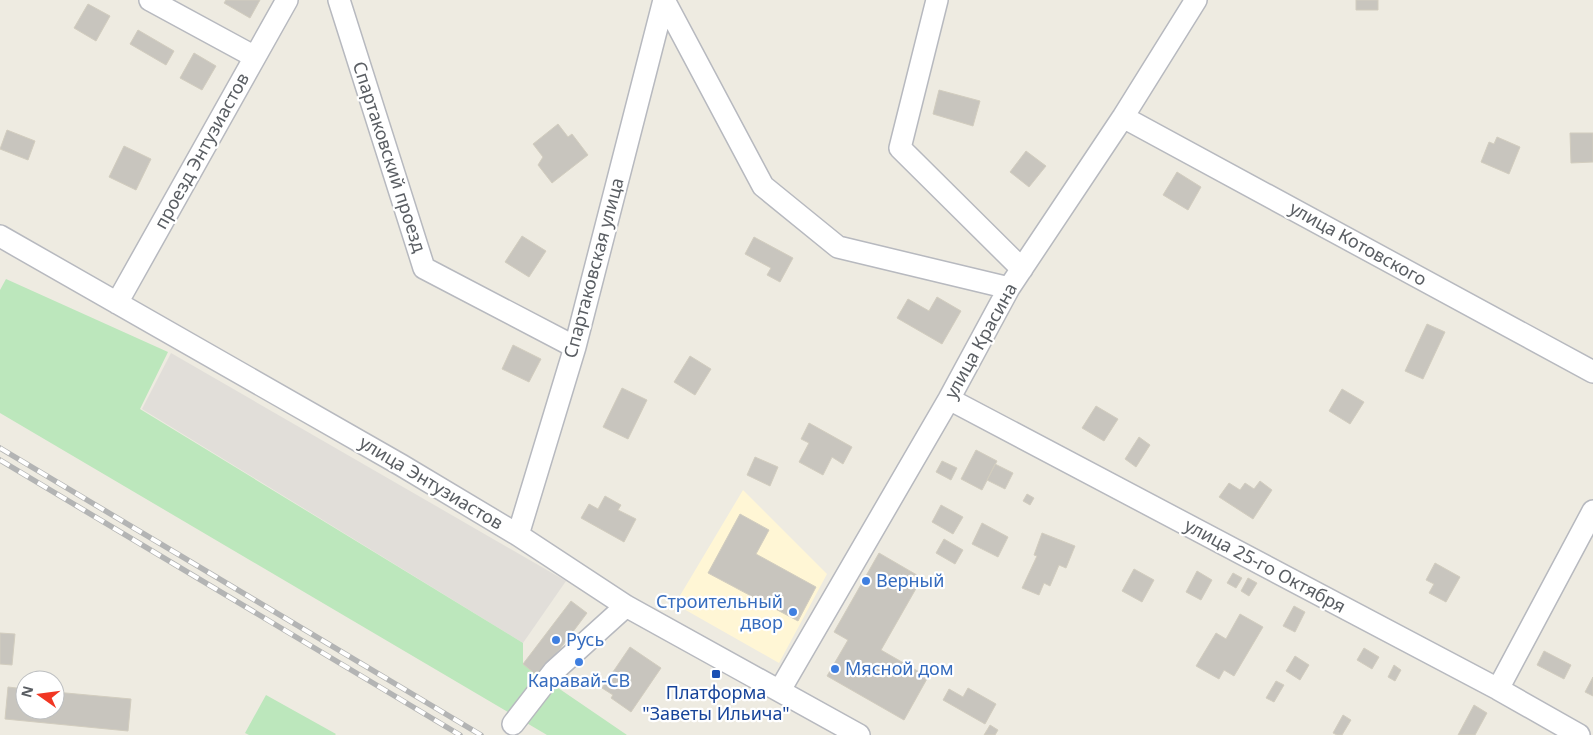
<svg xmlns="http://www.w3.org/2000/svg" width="1593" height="735" font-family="'Noto Sans',sans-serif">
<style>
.commercial{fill:#fff6d5}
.industrial{fill:#e1ded9}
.green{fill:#bce7bc}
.building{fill:#c8c5be;stroke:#d2cdbf}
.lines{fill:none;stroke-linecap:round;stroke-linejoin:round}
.minor-casing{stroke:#b7b9bf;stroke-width:24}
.minor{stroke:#fff;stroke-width:21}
.rail-casing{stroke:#b3b4b4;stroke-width:5.5}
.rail{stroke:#fff;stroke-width:4;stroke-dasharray:11;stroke-linecap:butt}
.shop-dot{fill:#3f7fe0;stroke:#fff;stroke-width:2}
.transit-dot{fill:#1a4fb4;stroke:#fff;stroke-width:2}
.labels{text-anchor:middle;stroke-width:4.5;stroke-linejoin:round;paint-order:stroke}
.street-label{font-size:18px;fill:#5a5e63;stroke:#fff}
.shop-label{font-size:18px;fill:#366cbe;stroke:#fff;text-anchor:start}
.transit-label{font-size:18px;fill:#164399;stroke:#fff}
</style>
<rect width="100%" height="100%" fill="#eeebe1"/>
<path class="commercial" d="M 743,490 L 827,574 L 779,663 L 675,604 Z"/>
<path class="industrial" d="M 171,353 L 566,581 L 523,643 L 142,409 Z"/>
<path class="green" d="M 6,279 L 168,352 L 140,409 L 523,643 L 523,664 L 627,735 L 547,735 L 0,413 L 0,290 Z
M 266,695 L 336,734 L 335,735 L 249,735 L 245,733 Z"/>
<path class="building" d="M 226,0 L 260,0 L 250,18 L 224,3 Z
M 1356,0 L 1378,0 L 1378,10 L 1356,10 Z
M 88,4 L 110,16 L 96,41 L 74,28 Z
M 138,30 L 174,51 L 166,65 L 130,44 Z
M 194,53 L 216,66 L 202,90 L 180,78 Z
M 939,90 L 980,101 L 973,126 L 933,114 Z
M 558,124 L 568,137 L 572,134 L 588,155 L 552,183 L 538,165 L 543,157 L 533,144 Z
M 7,130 L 35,141 L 28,160 L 0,149 Z
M 1570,133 L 1593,133 L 1593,162 L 1571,163 Z
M 1497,137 L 1520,147 L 1509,174 L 1481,162 L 1489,142 L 1494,144 Z
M 124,146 L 151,159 L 136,190 L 109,177 Z
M 1026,151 L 1046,166 L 1029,187 L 1010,172 Z
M 1177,172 L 1201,187 L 1188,210 L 1163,195 Z
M 522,236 L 546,251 L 529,277 L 505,262 Z
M 754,237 L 793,258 L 780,282 L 767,275 L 771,268 L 745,254 Z
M 937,297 L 961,311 L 942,344 L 897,318 L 908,299 L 929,311 Z
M 1427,324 L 1445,332 L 1423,379 L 1405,371 Z
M 513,345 L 541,359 L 529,382 L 502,369 Z
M 690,356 L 711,369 L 695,395 L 674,382 Z
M 622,388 L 647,400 L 628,439 L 603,427 Z
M 1342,389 L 1364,402 L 1350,424 L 1329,411 Z
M 1096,406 L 1118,419 L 1104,441 L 1082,428 Z
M 809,423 L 852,447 L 843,464 L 832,457 L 823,475 L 799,462 L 809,443 L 801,439 Z
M 1139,437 L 1150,445 L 1136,467 L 1125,459 Z
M 976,450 L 997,461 L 982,490 L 961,479 Z
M 755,457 L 778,467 L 770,486 L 747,475 Z
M 942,461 L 957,468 L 951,480 L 936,472 Z
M 995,464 L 1013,473 L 1005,489 L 987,480 Z
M 1260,481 L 1272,490 L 1253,519 L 1219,497 L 1229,483 L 1240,490 L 1245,483 L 1254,489 Z
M 1027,494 L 1034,498 L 1030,505 L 1023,501 Z
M 605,496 L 621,505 L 618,510 L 636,519 L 624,542 L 581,518 L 589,504 L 598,509 Z
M 941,505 L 963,517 L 953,534 L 932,522 Z
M 740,514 L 769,530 L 756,554 L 816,587 L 798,621 L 708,573 Z
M 982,523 L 1008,537 L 998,557 L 972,544 Z
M 1042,533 L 1075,546 L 1066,568 L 1059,565 L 1050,586 L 1044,583 L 1039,595 L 1022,588 L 1037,556 L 1034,555 Z
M 944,539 L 963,550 L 955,564 L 936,553 Z
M 879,553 L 922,578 L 881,650 L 928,677 L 904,720 L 827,676 L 848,640 L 834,632 Z
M 1435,563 L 1460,577 L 1446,602 L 1429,593 L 1434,584 L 1426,580 Z
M 1134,569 L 1154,580 L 1142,602 L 1122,591 Z
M 1197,571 L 1212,580 L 1201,600 L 1186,592 Z
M 1233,573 L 1242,578 L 1236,588 L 1227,583 Z
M 1248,578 L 1257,583 L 1249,596 L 1241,591 Z
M 571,601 L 587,613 L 539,677 L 523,664 Z
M 1294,606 L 1305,612 L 1295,632 L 1283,626 Z
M 1240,614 L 1263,627 L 1234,676 L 1224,670 L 1219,679 L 1196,666 L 1216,633 L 1226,639 Z
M 0,633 L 15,634 L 12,665 L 0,664 Z
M 630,647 L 661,668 L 631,712 L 611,698 L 613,695 L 602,688 Z
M 1364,648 L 1379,657 L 1372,669 L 1357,660 Z
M 1544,651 L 1571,665 L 1564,679 L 1537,665 Z
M 1295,656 L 1309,665 L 1300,680 L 1286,671 Z
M 1394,665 L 1401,670 L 1395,681 L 1388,677 Z
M 1593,677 L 1593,696 L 1585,692 Z
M 1276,681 L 1284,685 L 1274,702 L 1266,698 Z
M 8,687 L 25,689 L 25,710 L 55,710 L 55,692 L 131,699 L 128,731 L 5,719 Z
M 968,688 L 996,704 L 985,724 L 943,700 L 949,689 L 963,697 Z
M 1474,705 L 1487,713 L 1475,735 L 1458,735 Z
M 1343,715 L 1351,720 L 1342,735 L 1337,735 L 1333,733 Z
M 990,725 L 998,730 L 995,735 L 984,735 Z"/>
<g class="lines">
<g class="minor-casing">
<path id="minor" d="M 150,0 L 255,57
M 339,0 L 424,268 L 575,347
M 664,0 L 763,186 L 838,247 L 1009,288
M 937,0 L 900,148 L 1022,269
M 1123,117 L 1593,372
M 0,236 L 401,465 L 518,535 L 626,606 L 859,735
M 117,303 L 287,0
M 949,399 L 1498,689 L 1579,735
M 518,535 L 575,347 L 664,0
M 1498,689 L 1593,511
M 780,690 L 949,399 L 1009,288 L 1123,117 L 1196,0
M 513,724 L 554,671 L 626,606"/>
</g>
<use href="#minor" class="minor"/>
<g class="rail-casing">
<path id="rail" d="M 0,448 L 481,735
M 0,460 L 460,735"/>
</g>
<use href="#rail" class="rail"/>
</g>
<g class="shop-dot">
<circle cx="866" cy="581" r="5"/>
<circle cx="793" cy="612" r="5"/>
<circle cx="556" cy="640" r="5"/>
<circle cx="579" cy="662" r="5"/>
<circle cx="835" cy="669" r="5"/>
</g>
<rect class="transit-dot" x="711" y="669" width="10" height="10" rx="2.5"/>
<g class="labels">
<g class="street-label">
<text transform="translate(202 151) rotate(-61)" y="6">проезд Энтузиастов</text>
<text transform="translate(389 157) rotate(72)" y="6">Спартаковский проезд</text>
<text transform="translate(1358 244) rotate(29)" y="6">улица Котовского</text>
<text transform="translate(594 268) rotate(-75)" y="6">Спартаковская улица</text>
<text transform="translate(981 341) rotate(-61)" y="6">улица Красина</text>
<text transform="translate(431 483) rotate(31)" y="6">улица Энтузиастов</text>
<text transform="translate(1265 566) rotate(28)" y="6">улица 25-го Октября</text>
</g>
<g class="shop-label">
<text x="876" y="587">Верный</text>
<text x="783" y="608" text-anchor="end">Строительный<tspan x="783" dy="21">двор</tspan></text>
<text x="566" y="646">Русь</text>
<text x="845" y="675">Мясной дом</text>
<text x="579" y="687" text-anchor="middle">Каравай-СВ</text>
</g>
<g class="transit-label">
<text x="716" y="699">Платформа<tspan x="716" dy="21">"Заветы Ильича"</tspan></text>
</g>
</g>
<g transform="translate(40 695) rotate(284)"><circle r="24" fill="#ffffff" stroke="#bdbfc1"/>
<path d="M0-4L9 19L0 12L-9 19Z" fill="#f13623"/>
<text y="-8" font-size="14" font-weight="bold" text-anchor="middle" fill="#5a5e63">N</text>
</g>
</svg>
